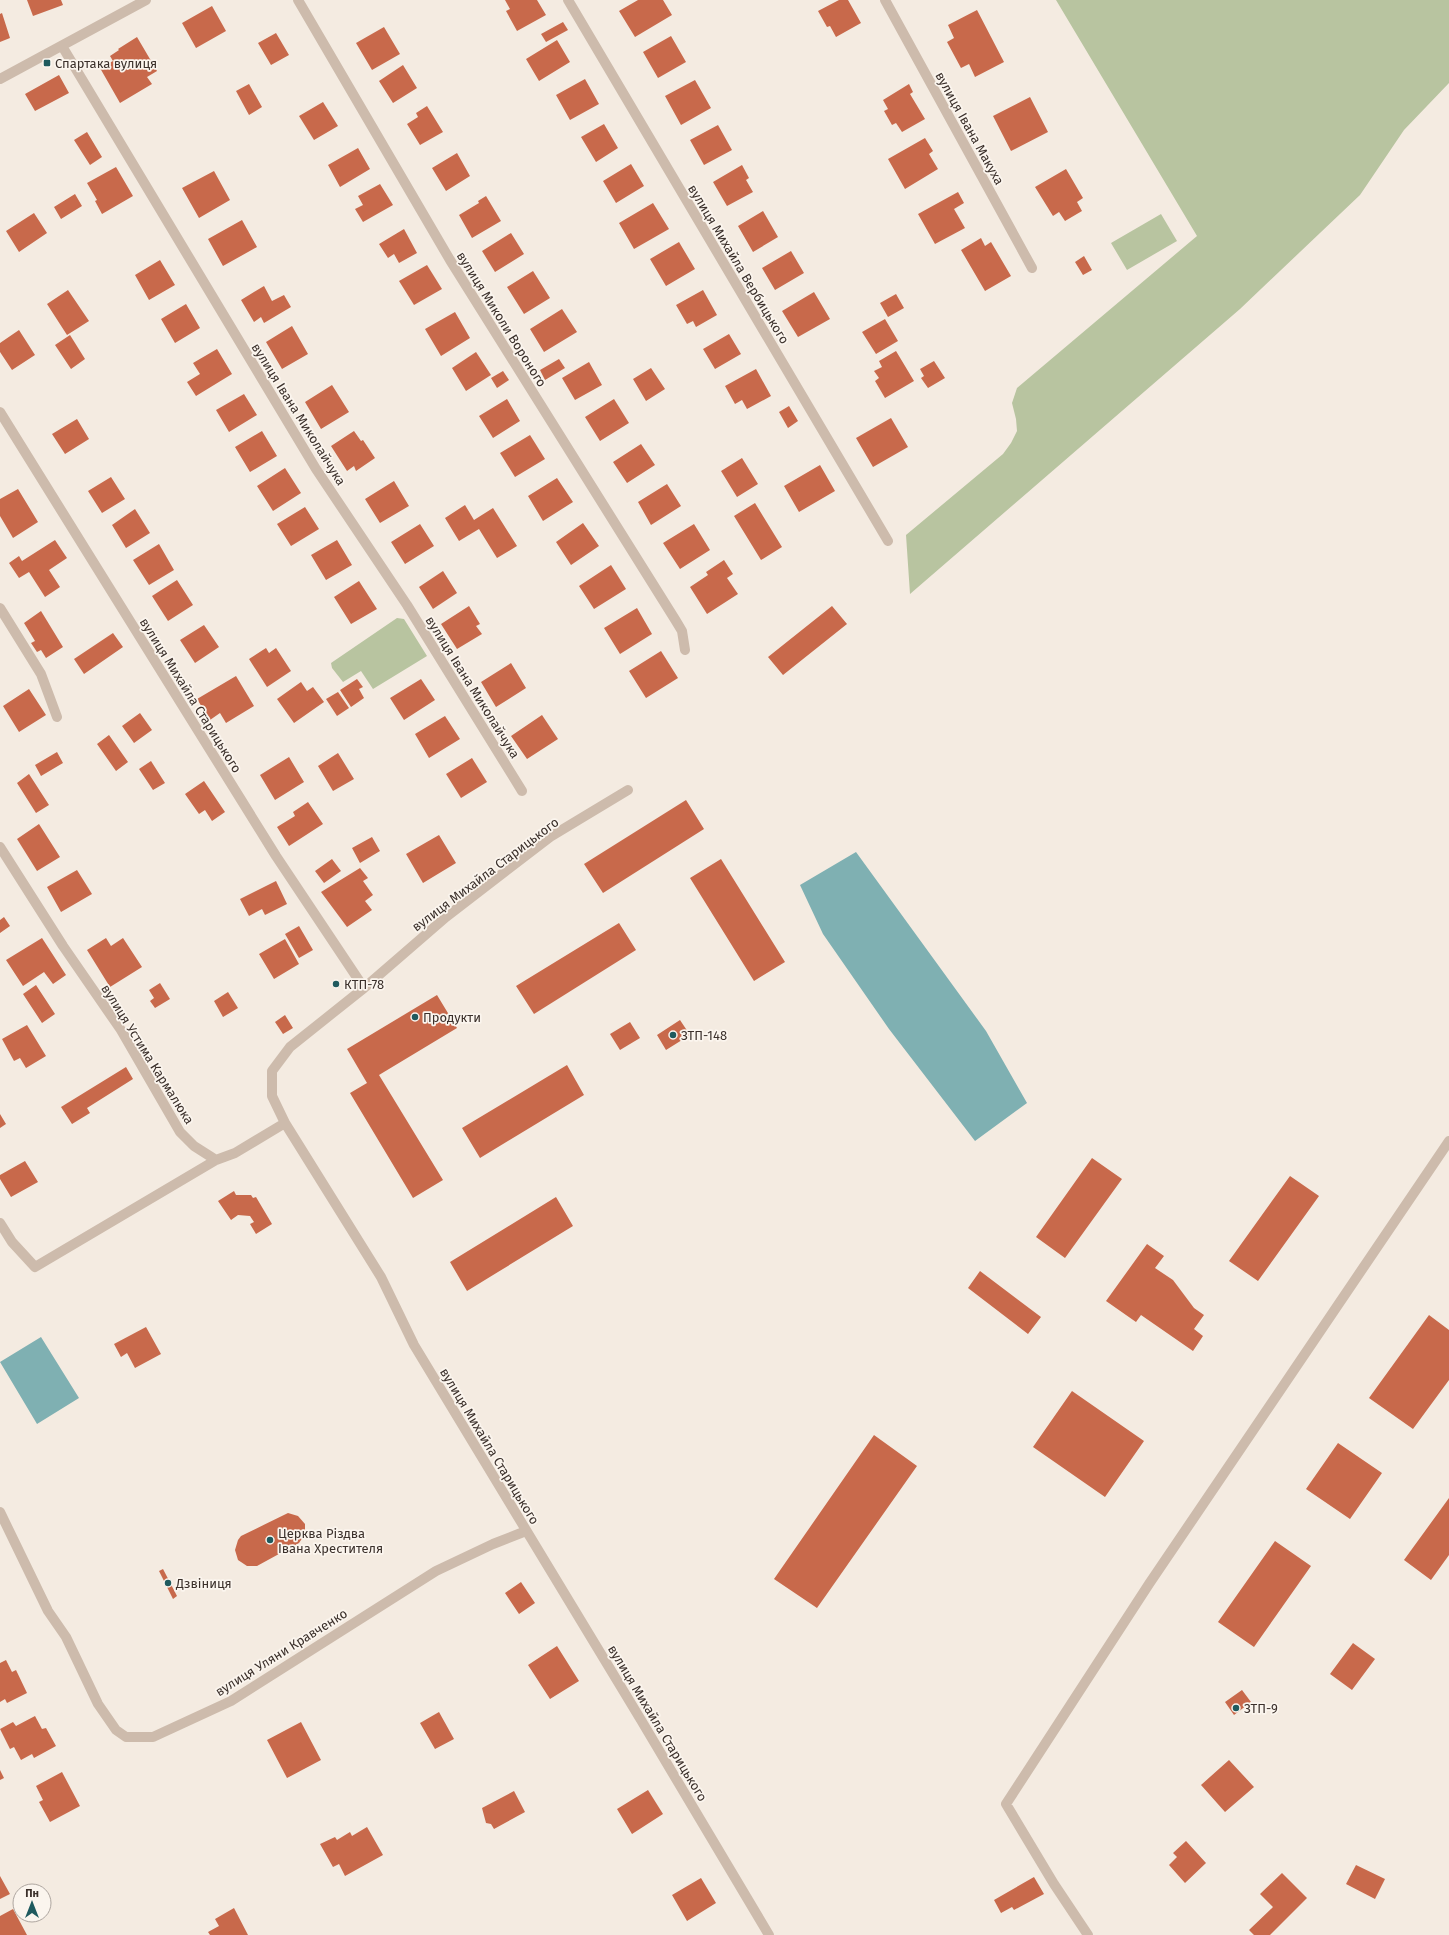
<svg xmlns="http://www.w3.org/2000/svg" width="1449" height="1935" font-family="'Fira Sans',sans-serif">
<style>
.green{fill:#b8c4a0}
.water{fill:#7fb0b2}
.building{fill:#c8694b}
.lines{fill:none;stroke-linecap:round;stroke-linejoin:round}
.minor{stroke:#cdbbac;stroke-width:10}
.poi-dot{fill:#1f5a5e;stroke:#fbf5ee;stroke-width:1.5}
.labels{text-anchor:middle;stroke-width:3.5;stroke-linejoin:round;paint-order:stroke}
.poi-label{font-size:13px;fill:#3b302b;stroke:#fbf5ee;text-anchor:start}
.street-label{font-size:13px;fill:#3b302b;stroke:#fbf5ee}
</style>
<rect width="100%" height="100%" fill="#f4ebe1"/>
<path class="green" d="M 1056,0 L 1449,0 L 1449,83 L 1404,130 L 1360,195 L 1240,309 L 910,594 L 906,535 L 1003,454 L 1011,443 L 1017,431 L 1016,419 L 1012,403 L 1017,388 L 1197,236 Z
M 1161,214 L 1177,241 L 1127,270 L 1111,243 Z
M 397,618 L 404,619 L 427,656 L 373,689 L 361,671 L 343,682 L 332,668 L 331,663 Z"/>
<path class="water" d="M 856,852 L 986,1031 L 1027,1103 L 975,1141 L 889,1029 L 823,934 L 800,885 Z
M 41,1337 L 79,1398 L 37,1424 L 0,1362 Z"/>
<path class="building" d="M 27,0 L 61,0 L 63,5 L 33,16 Z
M 505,0 L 537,0 L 546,15 L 517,31 L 506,11 L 510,9 Z
M 638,0 L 663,0 L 672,15 L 635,37 L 619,11 Z
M 839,0 L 848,0 L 861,23 L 836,37 L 830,26 L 827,27 L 818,11 Z
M 212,6 L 226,31 L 196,48 L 182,23 Z
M 977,10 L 1004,62 L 975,77 L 969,64 L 961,68 L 947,42 L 954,38 L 948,25 Z
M 2,13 L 10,38 L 0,42 L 0,14 Z
M 563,22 L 568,30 L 546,42 L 541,34 Z
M 384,27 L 400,54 L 372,70 L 356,43 Z
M 276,33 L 289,55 L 271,65 L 258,43 Z
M 671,36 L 686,62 L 658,78 L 643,52 Z
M 137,37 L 157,71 L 147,77 L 152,84 L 120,103 L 100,68 L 113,61 L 110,56 L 119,50 L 118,49 Z
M 557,40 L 570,62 L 539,81 L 526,59 Z
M 403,65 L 417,88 L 393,103 L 379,81 Z
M 59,75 L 69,93 L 35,111 L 25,94 Z
M 585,79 L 599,104 L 570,120 L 556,95 Z
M 695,80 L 711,108 L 681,125 L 665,96 Z
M 249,84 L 262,107 L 249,115 L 236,91 Z
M 909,84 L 913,92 L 910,94 L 925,119 L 902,132 L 896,123 L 892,125 L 884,111 L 888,109 L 883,100 Z
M 1030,97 L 1048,132 L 1011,151 L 993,116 Z
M 323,102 L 338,126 L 314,140 L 299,116 Z
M 427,106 L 443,132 L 420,145 L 407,124 L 418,117 L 416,113 Z
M 604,124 L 618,148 L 596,162 L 581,137 Z
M 718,125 L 732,150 L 704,165 L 690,140 Z
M 87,132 L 102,157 L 90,165 L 74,140 Z
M 925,138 L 933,151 L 929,154 L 938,169 L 905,189 L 888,159 Z
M 358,148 L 370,169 L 340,187 L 328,165 Z
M 457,153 L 470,176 L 446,191 L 432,168 Z
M 631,164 L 644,186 L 616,203 L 603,181 Z
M 742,165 L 749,178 L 746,180 L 753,192 L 727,206 L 713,182 Z
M 116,167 L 133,196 L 102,214 L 95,201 L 97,200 L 87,183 Z
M 1066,169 L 1083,198 L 1077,202 L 1082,211 L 1065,221 L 1059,212 L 1053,216 L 1035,187 Z
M 214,171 L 230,200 L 199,218 L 182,188 Z
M 380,184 L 393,205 L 363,222 L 355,209 L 363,205 L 358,196 Z
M 958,192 L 964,203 L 954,209 L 965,228 L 935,244 L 918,214 Z
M 75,194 L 82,206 L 61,219 L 54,207 Z
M 486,196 L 501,221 L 472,238 L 459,215 L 479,203 L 478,201 Z
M 653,203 L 669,229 L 634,249 L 619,223 Z
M 763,211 L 778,237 L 753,252 L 738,226 Z
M 34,213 L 47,233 L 19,252 L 6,231 Z
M 242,220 L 257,247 L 223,266 L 208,239 Z
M 404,229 L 417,253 L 399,263 L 394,254 L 388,258 L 379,244 Z
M 511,233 L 524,254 L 495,272 L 482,251 Z
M 981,238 L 985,246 L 991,242 L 1011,276 L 985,291 L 961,250 Z
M 679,242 L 695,269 L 666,286 L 650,259 Z
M 791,251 L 804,273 L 775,290 L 762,268 Z
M 1084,256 L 1092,270 L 1083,275 L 1075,262 Z
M 160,260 L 175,285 L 149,300 L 135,275 Z
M 427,265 L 442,289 L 414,305 L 399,281 Z
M 533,271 L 550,298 L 524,314 L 507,287 Z
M 264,286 L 272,301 L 284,295 L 291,307 L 264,323 L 261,317 L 254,322 L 241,300 Z
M 68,290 L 89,321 L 67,335 L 47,304 Z
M 703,290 L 717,315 L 696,327 L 693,321 L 687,324 L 676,305 Z
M 814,292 L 830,319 L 798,337 L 782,311 Z
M 896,294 L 904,308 L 888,317 L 880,303 Z
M 186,304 L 200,328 L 175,343 L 161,319 Z
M 562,309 L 577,332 L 544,352 L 530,329 Z
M 455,312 L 470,338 L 441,356 L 425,329 Z
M 885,319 L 898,341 L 876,354 L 862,332 Z
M 292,326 L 308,354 L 282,369 L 266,342 Z
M 19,330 L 35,355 L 12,370 L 0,352 L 0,343 Z
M 729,334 L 741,354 L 715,369 L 703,349 Z
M 70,335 L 85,359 L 71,369 L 55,345 Z
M 217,349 L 232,374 L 196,396 L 187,382 L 200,374 L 193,363 Z
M 896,351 L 914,381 L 885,398 L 875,381 L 879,378 L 874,371 L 882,367 L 879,361 Z
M 476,352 L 491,375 L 466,391 L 452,368 Z
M 559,359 L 565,368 L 545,380 L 540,370 Z
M 934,361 L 945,378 L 928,388 L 921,378 L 924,376 L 920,369 Z
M 589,362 L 602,385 L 575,400 L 562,378 Z
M 651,368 L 665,389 L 646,401 L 633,379 Z
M 756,369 L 771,396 L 747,409 L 742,400 L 735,404 L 725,386 Z
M 503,371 L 509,380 L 497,388 L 491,378 Z
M 332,385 L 349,412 L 321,429 L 305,402 Z
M 244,394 L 257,415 L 229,432 L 216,410 Z
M 507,399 L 520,421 L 493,438 L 479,416 Z
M 614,399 L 629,423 L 600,441 L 585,417 Z
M 789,406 L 798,421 L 788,428 L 779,412 Z
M 891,418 L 908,447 L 873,467 L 856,438 Z
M 77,419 L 89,439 L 65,454 L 52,434 Z
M 262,431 L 277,456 L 250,472 L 235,447 Z
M 354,431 L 361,441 L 363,440 L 375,458 L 356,471 L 354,466 L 347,471 L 331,446 Z
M 530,435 L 545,459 L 515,477 L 500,453 Z
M 641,444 L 655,465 L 627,483 L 613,462 Z
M 742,458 L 758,484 L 737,497 L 721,471 Z
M 820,465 L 835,491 L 799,512 L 784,486 Z
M 285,468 L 301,493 L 273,511 L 257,486 Z
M 111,477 L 125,499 L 102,513 L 88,491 Z
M 557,478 L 573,502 L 543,521 L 528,496 Z
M 394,481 L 409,506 L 380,523 L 365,499 Z
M 667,484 L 681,506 L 651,525 L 638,502 Z
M 18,489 L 38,522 L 13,538 L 0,516 L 0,499 Z
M 755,503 L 782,547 L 761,560 L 734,516 Z
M 465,505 L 474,520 L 493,508 L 517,546 L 497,558 L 479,529 L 459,541 L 445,518 Z
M 305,507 L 319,529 L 291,546 L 277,524 Z
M 135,509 L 150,533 L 126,548 L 112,525 Z
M 583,523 L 599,546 L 571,565 L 556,542 Z
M 420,524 L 434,546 L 405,564 L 391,542 Z
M 694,524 L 710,550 L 680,569 L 663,543 Z
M 55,540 L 67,558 L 49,570 L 60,587 L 45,597 L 29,572 L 19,578 L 9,563 L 19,556 L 22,561 Z
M 337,540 L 352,565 L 326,580 L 311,555 Z
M 159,544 L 174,570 L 149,585 L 133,560 Z
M 724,560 L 733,574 L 727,578 L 738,594 L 707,614 L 690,587 L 708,575 L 706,572 Z
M 611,565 L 626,589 L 594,609 L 579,586 Z
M 443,571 L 457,593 L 433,609 L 419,587 Z
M 177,580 L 193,605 L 168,621 L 152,596 Z
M 359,581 L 377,609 L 351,624 L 334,597 Z
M 469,606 L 480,624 L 476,626 L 482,634 L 457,649 L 441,624 Z
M 832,606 L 847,624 L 783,675 L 768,657 Z
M 637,608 L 652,634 L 620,654 L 604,628 Z
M 41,611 L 63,647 L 46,658 L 41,650 L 37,652 L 31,643 L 35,641 L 24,623 Z
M 204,625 L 219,647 L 195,663 L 180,640 Z
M 113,633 L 123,647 L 84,674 L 74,659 Z
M 266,648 L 269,653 L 276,648 L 291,671 L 267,687 L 249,659 Z
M 661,651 L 678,678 L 646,698 L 629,671 Z
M 511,663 L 526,688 L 496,707 L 481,682 Z
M 236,676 L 254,706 L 226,723 L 220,713 L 210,720 L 197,699 Z
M 357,679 L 363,687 L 359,689 L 364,698 L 351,707 L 340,690 Z
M 421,679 L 435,700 L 404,720 L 390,698 Z
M 301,682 L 307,691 L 313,687 L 324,702 L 294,723 L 277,699 Z
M 29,689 L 46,715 L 19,732 L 3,706 Z
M 338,692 L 349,708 L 337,716 L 326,699 Z
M 140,713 L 152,730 L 134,743 L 122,726 Z
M 542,715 L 558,739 L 527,759 L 511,736 Z
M 445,716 L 460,739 L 429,758 L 415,734 Z
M 109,735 L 128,762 L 116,771 L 97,744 Z
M 57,752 L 63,763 L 41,776 L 35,765 Z
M 338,753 L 354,779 L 333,791 L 318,766 Z
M 289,757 L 304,782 L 275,800 L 260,775 Z
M 472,758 L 487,782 L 461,798 L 446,774 Z
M 151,761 L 165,783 L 153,790 L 139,769 Z
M 29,774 L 49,805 L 36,813 L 17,783 Z
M 204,781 L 225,812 L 212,821 L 205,810 L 199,814 L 185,794 Z
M 686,800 L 704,829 L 603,893 L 584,864 Z
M 308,802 L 323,824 L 289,846 L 277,827 L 295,816 L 293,812 Z
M 39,824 L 60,857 L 37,871 L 17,839 Z
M 439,835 L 456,863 L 423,883 L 406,854 Z
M 372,837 L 380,851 L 360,863 L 352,848 Z
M 332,859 L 341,871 L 324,883 L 315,871 Z
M 721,859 L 785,962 L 754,981 L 690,878 Z
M 360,868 L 368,878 L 363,881 L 373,895 L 365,901 L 372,910 L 347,927 L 321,892 Z
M 77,870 L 92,894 L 61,912 L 47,887 Z
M 276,881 L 287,904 L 265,915 L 262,909 L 249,916 L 240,899 Z
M 4,917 L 10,926 L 0,933 L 0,920 Z
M 619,923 L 636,950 L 534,1014 L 516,986 Z
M 299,926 L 313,950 L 299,958 L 285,934 Z
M 42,938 L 66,975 L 53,984 L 44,972 L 23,986 L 6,960 Z
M 106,938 L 111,946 L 123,938 L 142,967 L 110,987 L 87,950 Z
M 285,939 L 299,964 L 274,979 L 259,954 Z
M 160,983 L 170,999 L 155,1008 L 150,1001 L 154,998 L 149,990 Z
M 36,985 L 55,1014 L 42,1023 L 23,994 Z
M 228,992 L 238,1008 L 223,1017 L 214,1001 Z
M 437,995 L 457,1028 L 379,1075 L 443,1180 L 413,1198 L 350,1093 L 367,1083 L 347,1049 Z
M 285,1015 L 293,1028 L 283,1034 L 275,1022 Z
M 680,1020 L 690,1035 L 666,1050 L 657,1035 Z
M 630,1022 L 640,1038 L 620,1050 L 610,1034 Z
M 27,1025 L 46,1056 L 26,1068 L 20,1058 L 14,1061 L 2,1039 Z
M 567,1065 L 584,1095 L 480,1158 L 462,1128 Z
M 126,1067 L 133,1079 L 87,1108 L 90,1113 L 72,1124 L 61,1107 Z
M 0,1114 L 6,1124 L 0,1128 Z
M 1092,1158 L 1122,1179 L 1065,1258 L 1036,1237 Z
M 25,1161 L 38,1182 L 11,1197 L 0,1179 L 0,1175 Z
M 1290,1176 L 1319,1196 L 1258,1281 L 1229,1261 Z
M 234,1191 L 236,1195 L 251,1195 L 253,1198 L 256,1197 L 272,1224 L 256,1234 L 250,1224 L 254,1222 L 250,1216 L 238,1215 L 231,1220 L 218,1201 Z
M 556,1197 L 573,1226 L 467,1291 L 450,1262 Z
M 1147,1244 L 1164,1256 L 1155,1268 L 1173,1280 L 1194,1308 L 1204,1315 L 1194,1329 L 1203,1336 L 1193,1351 L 1141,1315 L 1136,1322 L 1106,1301 Z
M 980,1271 L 1041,1317 L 1028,1334 L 968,1288 Z
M 1429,1315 L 1449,1330 L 1449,1380 L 1413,1429 L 1369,1398 Z
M 146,1327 L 161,1354 L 135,1368 L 127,1353 L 121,1357 L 114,1344 Z
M 1072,1391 L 1144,1441 L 1105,1497 L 1033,1447 Z
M 874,1435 L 917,1466 L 817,1608 L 774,1579 Z
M 1338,1443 L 1382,1473 L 1350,1519 L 1306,1489 Z
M 1449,1498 L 1449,1555 L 1431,1580 L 1404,1560 Z
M 288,1513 L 298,1516 L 305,1524 L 305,1534 L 299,1543 L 257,1566 L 247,1566 L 238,1560 L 235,1550 L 238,1540 L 241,1536 Z
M 1275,1541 L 1311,1566 L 1254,1647 L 1218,1622 Z
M 163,1569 L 177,1596 L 173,1599 L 159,1571 Z
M 521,1582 L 535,1603 L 519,1614 L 505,1593 Z
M 1353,1643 L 1375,1659 L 1352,1690 L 1330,1674 Z
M 557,1646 L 579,1681 L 550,1699 L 528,1665 Z
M 6,1660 L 12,1672 L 16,1670 L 27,1693 L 7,1703 L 5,1699 L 0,1702 L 0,1663 Z
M 1242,1690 L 1251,1702 L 1234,1715 L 1225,1702 Z
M 439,1712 L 454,1739 L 435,1749 L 420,1723 Z
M 35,1716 L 42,1729 L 46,1728 L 56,1746 L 34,1758 L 32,1754 L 21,1760 L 14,1747 L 10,1749 L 0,1729 L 13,1722 L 16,1726 Z
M 301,1722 L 321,1760 L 287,1778 L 267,1740 Z
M 1229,1760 L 1254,1787 L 1225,1812 L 1201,1785 Z
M 0,1770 L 4,1778 L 0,1780 Z
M 62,1772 L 80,1806 L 50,1822 L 39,1802 L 43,1800 L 36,1786 Z
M 648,1790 L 663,1814 L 632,1834 L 617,1809 Z
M 514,1791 L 525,1812 L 494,1829 L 491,1824 L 486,1823 L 482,1808 Z
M 367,1827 L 383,1855 L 345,1876 L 339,1864 L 333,1867 L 320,1844 L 335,1837 L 337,1840 L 350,1832 L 352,1836 Z
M 1186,1841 L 1206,1863 L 1185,1883 L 1169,1865 L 1177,1857 L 1173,1853 Z
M 1356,1865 L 1385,1879 L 1375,1899 L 1346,1884 Z
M 1282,1873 L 1307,1898 L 1270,1935 L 1254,1935 L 1249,1930 L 1273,1907 L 1260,1894 Z
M 0,1876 L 10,1894 L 0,1899 Z
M 1034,1877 L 1044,1894 L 1014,1910 L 1012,1907 L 1001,1913 L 994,1900 Z
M 701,1878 L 716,1903 L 687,1921 L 672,1895 Z
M 234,1908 L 248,1935 L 210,1935 L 208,1932 L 219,1926 L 215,1919 Z
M 13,1909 L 27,1935 L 0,1935 L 0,1916 Z"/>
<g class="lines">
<path class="minor" d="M 298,0 L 450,260 L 676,621 L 682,631 L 685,650
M 568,0 L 888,541
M 885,0 L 1032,268
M 62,46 L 316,469 L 407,605 L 522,791
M 0,79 L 146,0
M 0,412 L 276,856 L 364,988
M 0,608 L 41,674 L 57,717
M 628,790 L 550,837 L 446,917 L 364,988 L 290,1047 L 272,1071 L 272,1096 L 285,1123 L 381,1277 L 414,1345 L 641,1720 L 769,1935
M 0,847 L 63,946 L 121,1030 L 180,1132 L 194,1146 L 216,1160 L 235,1153 L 285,1123
M 0,1223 L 12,1242 L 35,1267 L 216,1160
M 0,1512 L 48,1611 L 66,1637 L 98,1704 L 116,1730 L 126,1737 L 153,1737 L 231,1701 L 436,1571 L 493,1544 L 526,1531
M 1088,1935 L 1054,1884 L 1006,1804 L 1149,1584 L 1449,1141"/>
</g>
<g class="poi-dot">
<rect x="43" y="59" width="8" height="8" rx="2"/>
<circle cx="336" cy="984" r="4"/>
<circle cx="415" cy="1017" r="4"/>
<circle cx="673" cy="1035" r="4"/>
<circle cx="270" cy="1540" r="4"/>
<circle cx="168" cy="1583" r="4"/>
<circle cx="1236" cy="1708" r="4"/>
</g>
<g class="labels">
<g class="poi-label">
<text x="55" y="68">Спартака вулиця</text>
<text x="344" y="989">КТП-78</text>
<text x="423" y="1022">Продукти</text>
<text x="681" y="1040">ЗТП-148</text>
<text x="278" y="1538">Церква Різдва<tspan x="278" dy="15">Івана Хрестителя</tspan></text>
<text x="176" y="1588">Дзвіниця</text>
<text x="1244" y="1713">ЗТП-9</text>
</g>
<g class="street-label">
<text transform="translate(970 128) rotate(61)" y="5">вулиця Івана Макуха</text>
<text transform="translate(739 264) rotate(59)" y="5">вулиця Михайла Вербицького</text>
<text transform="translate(502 319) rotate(58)" y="5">вулиця Миколи Вороного</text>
<text transform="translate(299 414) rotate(58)" y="5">вулиця Івана Миколайчука</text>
<text transform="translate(473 687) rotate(58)" y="5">вулиця Івана Миколайчука</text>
<text transform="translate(191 695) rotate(58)" y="5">вулиця Михайла Старицького</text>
<text transform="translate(485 874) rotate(-37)" y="5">вулиця Михайла Старицького</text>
<text transform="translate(148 1054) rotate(58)" y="5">вулиця Устима Кармалюка</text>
<text transform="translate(490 1446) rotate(59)" y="5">вулиця Михайла Старицького</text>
<text transform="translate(281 1652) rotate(-32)" y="5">вулиця Уляни Кравченко</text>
<text transform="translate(658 1723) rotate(59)" y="5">вулиця Михайла Старицького</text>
</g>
</g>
<g transform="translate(32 1903)"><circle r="19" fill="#fbf5ee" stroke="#aea6a0"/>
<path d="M0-3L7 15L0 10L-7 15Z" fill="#1f5a5e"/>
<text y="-6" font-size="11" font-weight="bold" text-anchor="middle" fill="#3b302b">Пн</text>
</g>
</svg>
